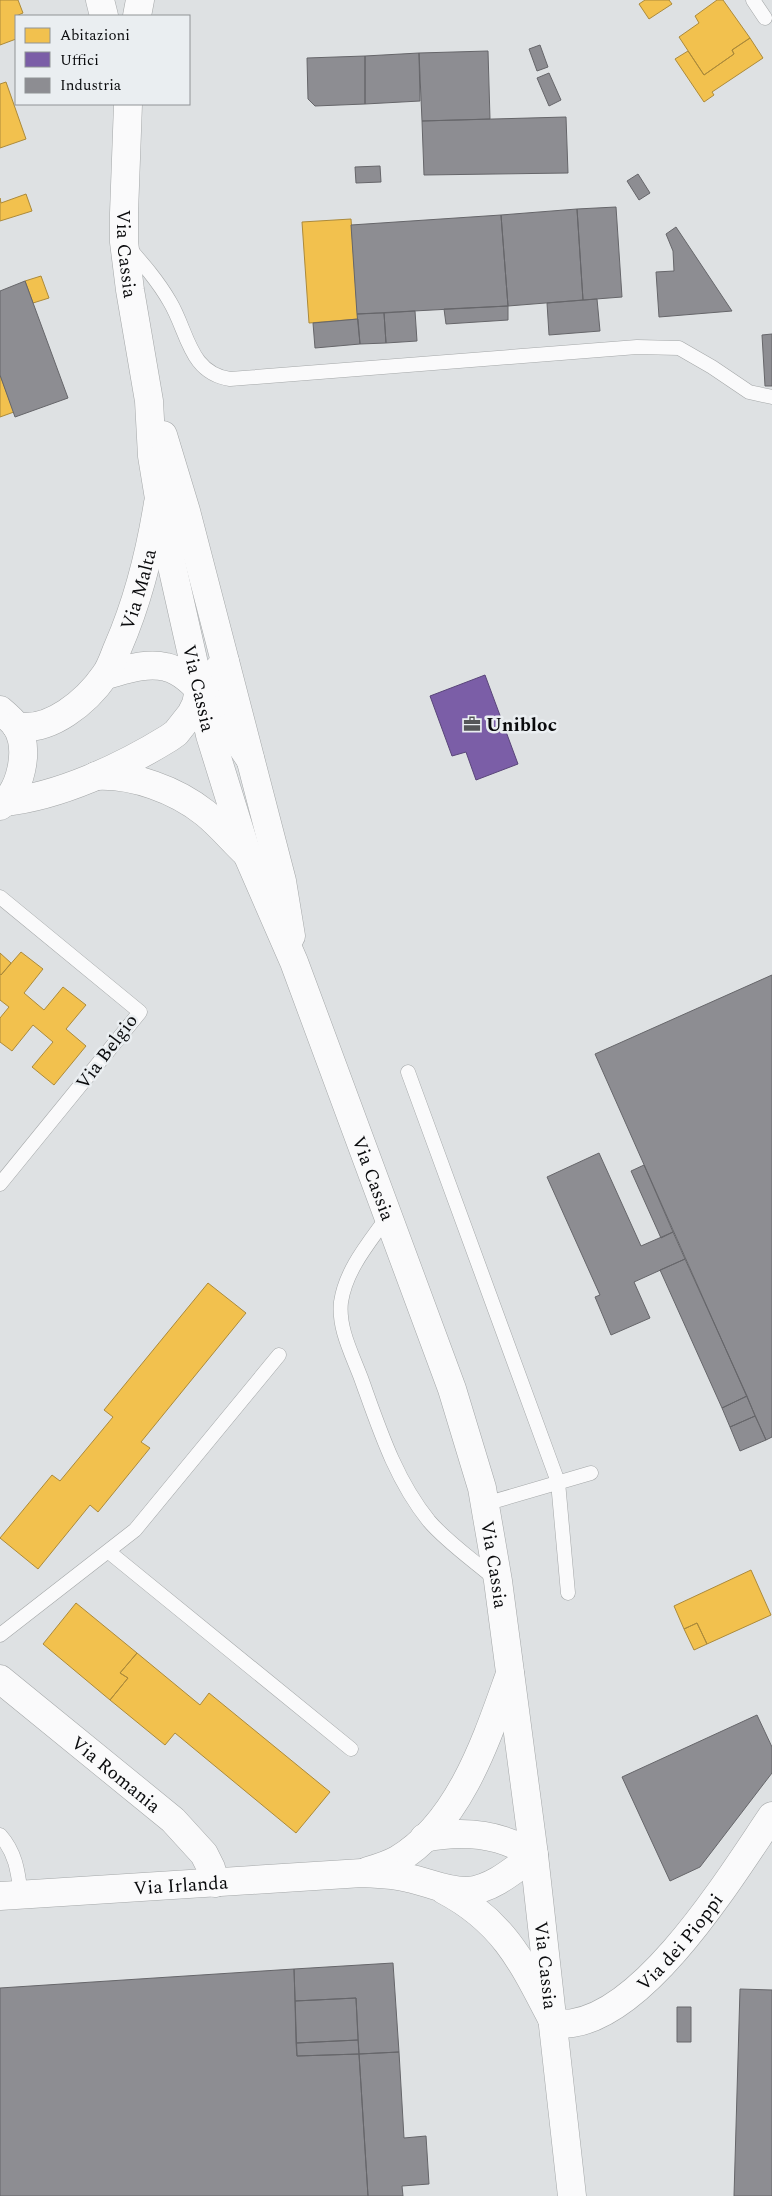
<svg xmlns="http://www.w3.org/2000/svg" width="772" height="2196" font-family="Spectral,serif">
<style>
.homes{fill:#f2c14e;stroke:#ac8a3a}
.offices{fill:#7b5ea7;stroke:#594579}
.industry{fill:#8d8d92;stroke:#66666a}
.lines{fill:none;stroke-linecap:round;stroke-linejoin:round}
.lane-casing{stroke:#a4a7a8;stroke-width:15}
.street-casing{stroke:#a4a7a8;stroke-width:29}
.secondary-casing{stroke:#a4a7a8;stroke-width:29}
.lane{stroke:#fafafb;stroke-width:14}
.street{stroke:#fafafb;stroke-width:28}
.secondary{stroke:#fafafb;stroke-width:28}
.labels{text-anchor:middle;stroke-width:5;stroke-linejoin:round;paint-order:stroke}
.street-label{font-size:19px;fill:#0a0b0d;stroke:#eaeef1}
.poi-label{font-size:19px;font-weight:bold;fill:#0a0b0d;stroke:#eaeef1;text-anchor:start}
</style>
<rect width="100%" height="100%" fill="#dee1e3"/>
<path class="homes" d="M 0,0 L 18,0 L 23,13 L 16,16 L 16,39 L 0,45 Z
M 645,0 L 669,0 L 672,4 L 649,19 L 639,4 Z
M 717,0 L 723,0 L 750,38 L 732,50 L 734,54 L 704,75 L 679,37 L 699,23 L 695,16 Z
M 750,38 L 763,58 L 712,92 L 714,95 L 704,102 L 675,59 L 688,51 L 704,75 L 734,54 L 732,50 Z
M 6,82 L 26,139 L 0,148 L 0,84 Z
M 26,194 L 32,211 L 0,221 L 0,198 L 1,203 Z
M 351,219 L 358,319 L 309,323 L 302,222 Z
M 41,276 L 49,298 L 33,303 L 25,281 Z
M 0,375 L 14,412 L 0,417 Z
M 21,952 L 43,969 L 24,993 L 44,1010 L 63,987 L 86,1005 L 66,1029 L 86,1046 L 54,1085 L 32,1067 L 53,1042 L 33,1025 L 12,1051 L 0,1042 L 0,1018 L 9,1007 L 0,1000 L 0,974 L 1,975 Z
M 0,953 L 11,963 L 1,975 L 0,974 Z
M 208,1283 L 246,1313 L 141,1442 L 150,1448 L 98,1512 L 90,1505 L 38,1569 L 0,1538 L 52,1475 L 60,1481 L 113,1417 L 104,1410 Z
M 751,1570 L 771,1615 L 707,1644 L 697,1623 L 684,1629 L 674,1606 Z
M 76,1603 L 137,1653 L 120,1673 L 128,1678 L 110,1700 L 43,1644 Z
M 697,1623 L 707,1644 L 694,1650 L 684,1629 Z
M 137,1653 L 200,1705 L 209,1693 L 330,1792 L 296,1833 L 175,1733 L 165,1745 L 110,1700 L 128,1678 L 120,1673 Z"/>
<path class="offices" d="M 485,675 L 518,764 L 476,780 L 466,752 L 452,756 L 430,696 Z"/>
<path class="industry" d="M 540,45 L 548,67 L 537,71 L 529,49 Z
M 488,51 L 490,119 L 422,121 L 419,53 Z
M 419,53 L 420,101 L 365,104 L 365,56 Z
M 365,56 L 365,104 L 315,106 L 308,99 L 307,58 Z
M 549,73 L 561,100 L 549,106 L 537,78 Z
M 566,117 L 568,173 L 424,175 L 422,121 Z
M 380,166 L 381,182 L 356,183 L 355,167 Z
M 638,174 L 650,193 L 639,200 L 627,181 Z
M 616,207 L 622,297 L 583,300 L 577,209 Z
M 577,209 L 583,300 L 508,306 L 501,215 Z
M 501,215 L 508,306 L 357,314 L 351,225 Z
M 676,227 L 732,311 L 659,317 L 656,272 L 674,271 L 673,251 L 666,234 Z
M 25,281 L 68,398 L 15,417 L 0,375 L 0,291 Z
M 597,299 L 600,331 L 549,335 L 547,303 Z
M 508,306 L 508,320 L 446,324 L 444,309 Z
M 415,311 L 417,341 L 386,343 L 384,313 Z
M 384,313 L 386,343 L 360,344 L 357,314 Z
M 358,319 L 360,344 L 315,348 L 313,323 Z
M 772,334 L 772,386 L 765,386 L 762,335 Z
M 772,975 L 772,1437 L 766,1440 L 595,1054 Z
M 599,1153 L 641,1246 L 673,1232 L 685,1259 L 634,1282 L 650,1318 L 611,1335 L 595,1297 L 600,1295 L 547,1177 Z
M 644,1165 L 673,1232 L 661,1238 L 631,1171 Z
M 685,1259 L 747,1396 L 722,1408 L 660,1270 Z
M 747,1396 L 755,1416 L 730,1427 L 722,1408 Z
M 755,1416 L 766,1440 L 740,1451 L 730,1427 Z
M 757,1715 L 772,1747 L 772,1773 L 700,1867 L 670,1881 L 622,1777 Z
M 393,1963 L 399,2052 L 359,2054 L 356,1998 L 295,2001 L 294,1969 Z
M 294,1969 L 297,2056 L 359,2054 L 368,2196 L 0,2196 L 0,1988 Z
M 740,1989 L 772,1990 L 772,2196 L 734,2196 Z
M 356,1998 L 358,2040 L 296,2043 L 295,2001 Z
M 677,2007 L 691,2007 L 691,2042 L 677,2042 Z
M 358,2040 L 359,2054 L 297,2056 L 296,2043 Z
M 399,2052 L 404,2138 L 426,2136 L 429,2184 L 402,2186 L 403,2196 L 368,2196 L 359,2054 Z"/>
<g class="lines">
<g class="lane-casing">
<path id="lane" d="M 753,0 L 765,18
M 128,247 C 143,264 158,281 170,302 C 188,332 189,373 230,379 L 637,347 L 679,348 L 712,367 L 749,392 L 772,397
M 0,897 L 140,1012 L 0,1184
M 408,1072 L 558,1482 L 568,1593
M 388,1216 C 369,1243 346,1269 341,1302 C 338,1328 352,1354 361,1378 C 379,1428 395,1479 429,1521 C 447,1542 473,1560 494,1578
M 485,1504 L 591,1473
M 109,1552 L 351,1749
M 0,1635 L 135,1530 L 279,1355
M 0,1835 C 16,1853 18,1872 21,1895"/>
</g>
<g class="street-casing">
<g id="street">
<path d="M 100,0 L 104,16"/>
<path d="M 106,675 C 125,670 146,662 166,667 C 198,674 232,733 250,759"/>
<path d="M 0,710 C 6,715 13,721 17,727 C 30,750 21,791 0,806"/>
<path id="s1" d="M 16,726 C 50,733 87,701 105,675 C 111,667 114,656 118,647 C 138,601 150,553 158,503"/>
<path d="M 96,776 C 133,774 176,790 205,813 C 220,825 233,841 247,854"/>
<path d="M 5,802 C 60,796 122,767 169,738 L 176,733 L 191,714 L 196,704 L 199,690 L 225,662"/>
<path id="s2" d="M 0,1679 L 173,1820 L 204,1854 L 211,1868 L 215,1883"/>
<path d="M 368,1871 C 378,1868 388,1865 397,1860 C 460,1823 487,1738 510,1674"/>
<path id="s3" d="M 444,1890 C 505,1922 524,1965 554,2023 C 561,2023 567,2024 573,2023 C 649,2011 731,1876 772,1816"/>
<path id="s4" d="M 0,1896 L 362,1873 C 377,1874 393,1874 408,1878 C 428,1882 447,1892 468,1891 C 493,1889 515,1869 534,1855 C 499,1833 463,1830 424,1838"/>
</g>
</g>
<g class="secondary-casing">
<g id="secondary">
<path d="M 137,16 L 140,0"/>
<path id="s5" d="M 128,104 L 124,213 L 124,242 L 130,290 L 149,401 L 152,456 L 165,535 L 210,735 L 247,854 L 294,962 L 452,1389 L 482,1488 L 498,1581 L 534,1855 L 572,2196"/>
<path d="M 163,435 L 186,511 L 282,881 L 291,936"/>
</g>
</g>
<use href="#lane" class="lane"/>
<use href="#street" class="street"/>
<use href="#secondary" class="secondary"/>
</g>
<defs>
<g id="office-bare" transform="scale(1.35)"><path d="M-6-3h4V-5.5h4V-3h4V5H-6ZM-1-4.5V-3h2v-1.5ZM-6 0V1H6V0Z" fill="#545658" stroke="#eaeef1" stroke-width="2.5" paint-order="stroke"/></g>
</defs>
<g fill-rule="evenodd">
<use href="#office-bare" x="472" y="724"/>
</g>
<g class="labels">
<g class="street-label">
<text dy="7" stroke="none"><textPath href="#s5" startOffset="150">Via Cassia</textPath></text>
<text dy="7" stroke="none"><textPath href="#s1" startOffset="200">Via Malta</textPath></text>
<text dy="7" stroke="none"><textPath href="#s5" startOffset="591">Via Cassia</textPath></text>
<text transform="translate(106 1051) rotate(-53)" y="7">Via Belgio</text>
<text dy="7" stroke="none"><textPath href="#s5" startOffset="1112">Via Cassia</textPath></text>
<text dy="7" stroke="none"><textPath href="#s5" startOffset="1518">Via Cassia</textPath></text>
<text dy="7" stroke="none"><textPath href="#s2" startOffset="150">Via Romania</textPath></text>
<text dy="7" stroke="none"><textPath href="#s4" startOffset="181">Via Irlanda</textPath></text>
<text dy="7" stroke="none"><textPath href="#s3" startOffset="332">Via dei Pioppi</textPath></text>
<text dy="7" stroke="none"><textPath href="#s5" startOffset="1922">Via Cassia</textPath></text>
</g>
<g class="poi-label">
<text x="486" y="731">Unibloc</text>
</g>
</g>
<rect x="15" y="15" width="175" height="90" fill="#eaeef1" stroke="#909396"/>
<rect x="25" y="28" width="25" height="15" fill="#f2c14e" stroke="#909396"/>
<text x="60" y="40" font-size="15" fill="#0a0b0d">Abitazioni</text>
<rect x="25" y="52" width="25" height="15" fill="#7b5ea7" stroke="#909396"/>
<text x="60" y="65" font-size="15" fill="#0a0b0d">Uffici</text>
<rect x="25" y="78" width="25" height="15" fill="#8d8d92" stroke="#909396"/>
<text x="60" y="90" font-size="15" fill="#0a0b0d">Industria</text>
</svg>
